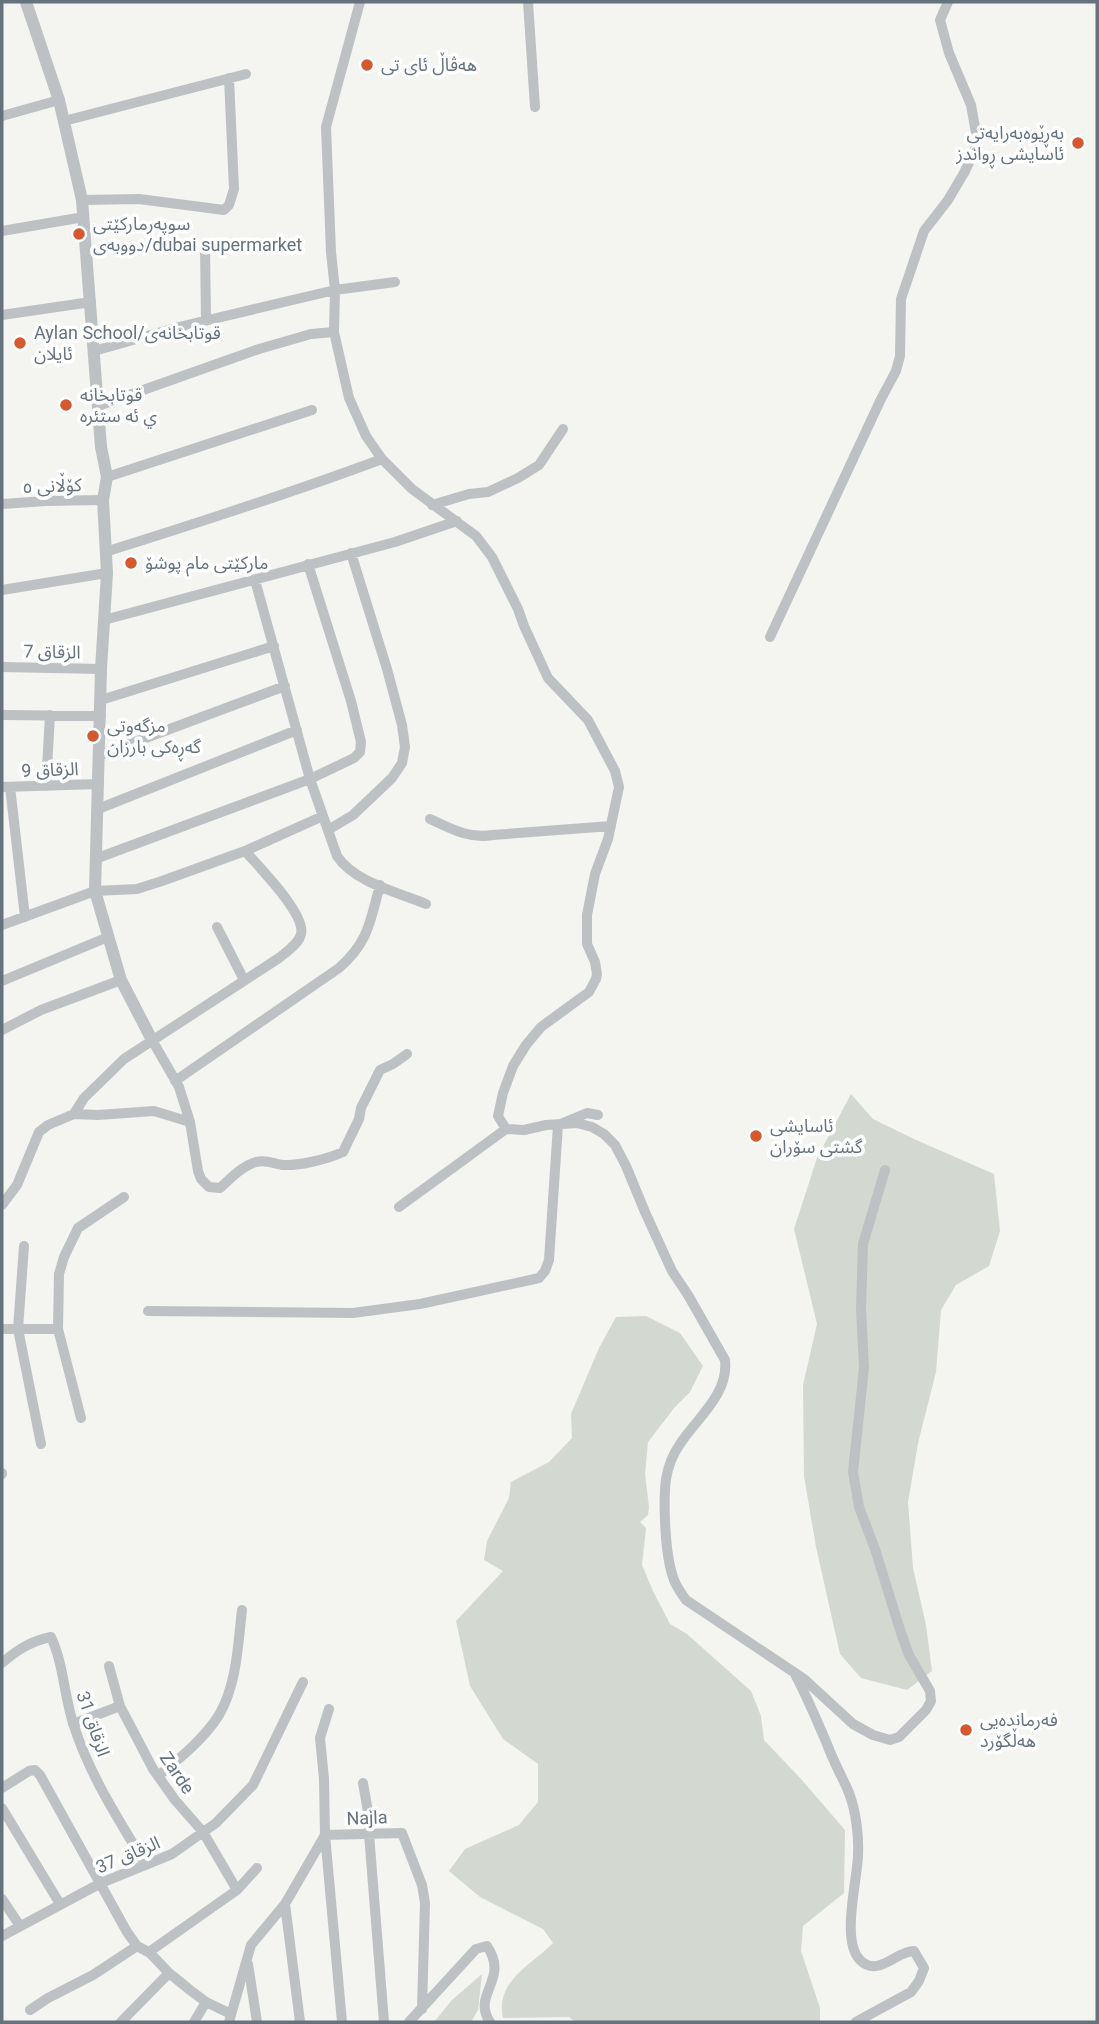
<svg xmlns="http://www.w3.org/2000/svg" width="1099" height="2024" font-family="Roboto,'Noto Sans Arabic',sans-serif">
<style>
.green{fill:#d3d9d0}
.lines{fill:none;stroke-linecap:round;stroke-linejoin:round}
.minor{stroke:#bdc1c4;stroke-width:10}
.tertiary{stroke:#bdc1c4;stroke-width:12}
.poi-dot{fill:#d45830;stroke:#fff;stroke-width:2.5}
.labels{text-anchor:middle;stroke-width:7;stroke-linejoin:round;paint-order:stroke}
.poi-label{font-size:18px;fill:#65737f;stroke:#fff;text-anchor:start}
.street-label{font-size:18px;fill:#65737f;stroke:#fff}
</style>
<rect width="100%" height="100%" fill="#f4f4f0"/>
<path class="green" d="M 851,1094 L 873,1119 L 914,1139 L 994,1174 L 1000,1231 L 989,1266 L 956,1285 L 941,1310 L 936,1372 L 918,1443 L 908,1502 L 913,1568 L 926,1625 L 932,1671 L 907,1690 L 861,1678 L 840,1654 L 816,1547 L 804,1476 L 803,1385 L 817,1324 L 794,1229 L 817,1158 Z
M 646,1316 L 680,1333 L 703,1366 L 690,1392 L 675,1407 L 648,1442 L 645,1474 L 649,1507 L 648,1515 L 640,1522 L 646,1528 L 642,1565 L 653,1591 L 670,1624 L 687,1634 L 751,1691 L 761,1716 L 764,1740 L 801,1779 L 845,1830 L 844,1893 L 803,1926 L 801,1951 L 820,2008 L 820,2022 L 575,2022 L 569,2017 L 503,2018 C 495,1980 532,1965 553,1943 L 543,1929 L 480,1897 L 449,1871 L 465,1849 L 519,1825 L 538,1802 L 538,1764 L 503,1739 L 470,1686 L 456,1621 L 503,1571 L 484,1560 L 487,1541 L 509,1498 L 511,1482 L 549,1462 L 572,1438 L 571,1414 L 599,1348 L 616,1317 Z
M 482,1974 L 478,2010 L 471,2022 L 434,2022 L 452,2000 Z"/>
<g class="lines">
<path class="minor" d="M 360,2 L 326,127 L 331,252 L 335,290 L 334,332 L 349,398 L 366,436 L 382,459 L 412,489 L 476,536 L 492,557 L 518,609 L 524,626 L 548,678 L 588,720 L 615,771 L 619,787 L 608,839 L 595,874 L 587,915 L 587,944 L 595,962 L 597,974 L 596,979 L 589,992 L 541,1027 L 526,1045 L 513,1066 L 503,1093 L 498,1116 L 506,1129 L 524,1130 L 546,1125 L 577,1123 L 592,1127 L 604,1134 L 615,1145 L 626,1166 L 645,1212 L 672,1271 L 688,1295 L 725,1360 C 729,1394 697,1418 680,1444 C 673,1454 668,1467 666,1479 C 663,1503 665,1554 673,1577 C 675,1585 681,1593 686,1600 L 804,1679 L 853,1724 L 873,1735 L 890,1740 L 899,1737 L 926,1710 L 931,1701 L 930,1691 L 909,1655 L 901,1633 L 875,1549 L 859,1507 L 853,1472 L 864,1368 L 861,1309 L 863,1244 L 885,1170
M 528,2 L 535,107
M 2,116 L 59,100
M 64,121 L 246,74
M 82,200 L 139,199 L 224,210 L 229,205 L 234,189 L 229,78
M 2,231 L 84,217
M 205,247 L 206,320
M 2,315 L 91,302
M 94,351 L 179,327 L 335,290 L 395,282
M 98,406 L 259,349 L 311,334 L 334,332
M 107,477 L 312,410
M 2,504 L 46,501 L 103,500
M 432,505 L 469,494 L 488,492 L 518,478 L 539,465 L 563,429
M 105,552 C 198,523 291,493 382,459
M 255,580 L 310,779 L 337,856 C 354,882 397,892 426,904
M 2,590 L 107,573
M 104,620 L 395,542 L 457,521
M 770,637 L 881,399 L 896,371 L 900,356 L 901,299 L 924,231 L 948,200 L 964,173 L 975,150 L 976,133 L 971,105 L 949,53 L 940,20 L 948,2
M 2,667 L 101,669
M 101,700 L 274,646
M 2,715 L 101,716
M 100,755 L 285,686
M 46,786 L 50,715
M 2,787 L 99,784
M 10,787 L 25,917
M 98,809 L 297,730
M 430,819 C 451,829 469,839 493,835 L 611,826
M 328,830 L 353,815 L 392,778 L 402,763 L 405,747 L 402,725 L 387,669 L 351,553
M 95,859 L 310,779 L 354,758 L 360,752 L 361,742 L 351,701 L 308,564
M 2,925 L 95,891 L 137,889 L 162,881 L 245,851 L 323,816
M 217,927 L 244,980
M 2,981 L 108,937
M 2,1030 L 41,1010 L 121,980
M 152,1040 L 179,1087 L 190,1122 L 198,1171 L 201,1179 L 209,1187 L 220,1188 C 230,1179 242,1166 256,1162 C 266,1159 274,1164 283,1165 C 299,1166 328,1159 343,1152 L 359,1119 L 361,1108 L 380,1070 L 393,1064 L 407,1054
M 175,1081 L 339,968 C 369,942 370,921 380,885
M 74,1114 L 98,1115 L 154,1111 L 190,1122
M 2,1205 L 17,1185 L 39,1132 L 48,1125 L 74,1114 L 84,1098 L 124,1059 L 279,958 C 286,952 299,944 301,934 C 306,914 258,866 245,851
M 399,1207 L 506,1129
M 24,1246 L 18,1329 L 41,1444
M 148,1311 L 353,1313 L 420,1304 L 539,1278 L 545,1271 L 549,1260 L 558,1125 L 587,1113 L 598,1115
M 2,1329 L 58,1329
M 81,1418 L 58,1329 L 59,1274 L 64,1257 L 78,1228 L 124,1197
M 2,1473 L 2,1474
M 2,1663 C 17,1650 31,1641 51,1637 C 64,1665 64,1697 74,1726 C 90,1776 119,1820 146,1865
M 109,1666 L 120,1706 L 153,1769 L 175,1800 L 203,1832 L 237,1890
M 796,1676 C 808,1699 817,1721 827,1744 C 833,1761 842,1776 849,1793 C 856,1811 859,1836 858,1856 C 857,1882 841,1941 860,1960 C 878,1978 896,1951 914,1951 L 924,1968 L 919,1981 L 911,1992 L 856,2022
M 329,1709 L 320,1738 L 324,1779 L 325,1835 L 342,2022
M 73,1724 L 120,1706
M 158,1776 C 180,1758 204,1739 219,1715 C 237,1684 238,1644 242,1610
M 363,1783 L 370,1823 L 369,1834 L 384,2022
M 2,1788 L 29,1771 L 35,1770 L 40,1775 L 127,1932 L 137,1946 L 150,1953 L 169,1973 L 190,1990 L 206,2002 L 231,2014
M 2,1808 L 60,1904
M 2,1899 L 20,1926
M 285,1904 L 300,2022
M 2,1936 L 101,1883 L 172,1854 L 216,1823 L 253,1785 L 303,1682
M 149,1952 L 237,1890 L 257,1868
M 248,1964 L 257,2022
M 30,2010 L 48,1998 L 93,1975 L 137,1946
M 121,2022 L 169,1973
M 194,2022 L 206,2002
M 229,2022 L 251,1945 L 285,1904 L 325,1835 L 402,1833 L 422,1885 L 425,1903 L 422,2009
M 409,2022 L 476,1949 L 487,1946 C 510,1980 471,1994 490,2022"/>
<path class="tertiary" d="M 26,2 L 59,100 L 82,200 L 101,447 L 107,477 L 103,500 L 107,573 L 101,669 L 95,891 L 121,980 L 152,1040"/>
</g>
<g class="poi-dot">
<circle cx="367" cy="65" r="7"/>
<circle cx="1078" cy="143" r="7"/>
<circle cx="79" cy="234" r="7"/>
<circle cx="20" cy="343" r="7"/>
<circle cx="66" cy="405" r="7"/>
<circle cx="131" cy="563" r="7"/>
<circle cx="93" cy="736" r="7"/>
<circle cx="756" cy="1136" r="7"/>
<circle cx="966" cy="1730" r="7"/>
</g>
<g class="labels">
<g class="poi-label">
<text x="381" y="71">ھەڤاڵ ئای تی</text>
<text x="1064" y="139" text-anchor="end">بەڕێوەبەرایەتی<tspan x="1064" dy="21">ئاسایشی ڕواندز</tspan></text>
<text x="93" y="230">سوپەرمارکێتی<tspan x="93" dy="21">دووبەی/dubai supermarket</tspan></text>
<text x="34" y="339">Aylan School/قوتابخانەی<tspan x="34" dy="21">ئایلان</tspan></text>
<text x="80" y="401">قوتابخانه<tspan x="80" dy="21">ي ئه ستئره</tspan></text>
<text x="145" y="569">مارکێتی مام پوشۆ</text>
<text x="107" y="732">مزگەوتی<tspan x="107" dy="21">گەڕەکی بارزان</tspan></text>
<text x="770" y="1132">ئاسایشی<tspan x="770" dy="21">گشتی سۆران</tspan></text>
<text x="980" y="1726">فەرماندەیی<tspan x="980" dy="21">هەڵگۆرد</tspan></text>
</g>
<g class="street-label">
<text transform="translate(52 486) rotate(-2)" y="6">کۆڵانی ٥</text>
<text transform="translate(52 652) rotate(1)" y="6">الزقاق 7</text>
<text transform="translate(50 770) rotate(-2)" y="6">الزقاق 9</text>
<text transform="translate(93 1724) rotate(71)" y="6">الزقاق 31</text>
<text transform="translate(177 1773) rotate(56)" y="6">Zarde</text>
<text transform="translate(367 1818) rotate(-2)" y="6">Najla</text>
<text transform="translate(128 1855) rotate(-23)" y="6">الزقاق 37</text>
</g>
</g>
<rect width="1099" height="2024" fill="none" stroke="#65737f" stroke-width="7"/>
</svg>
